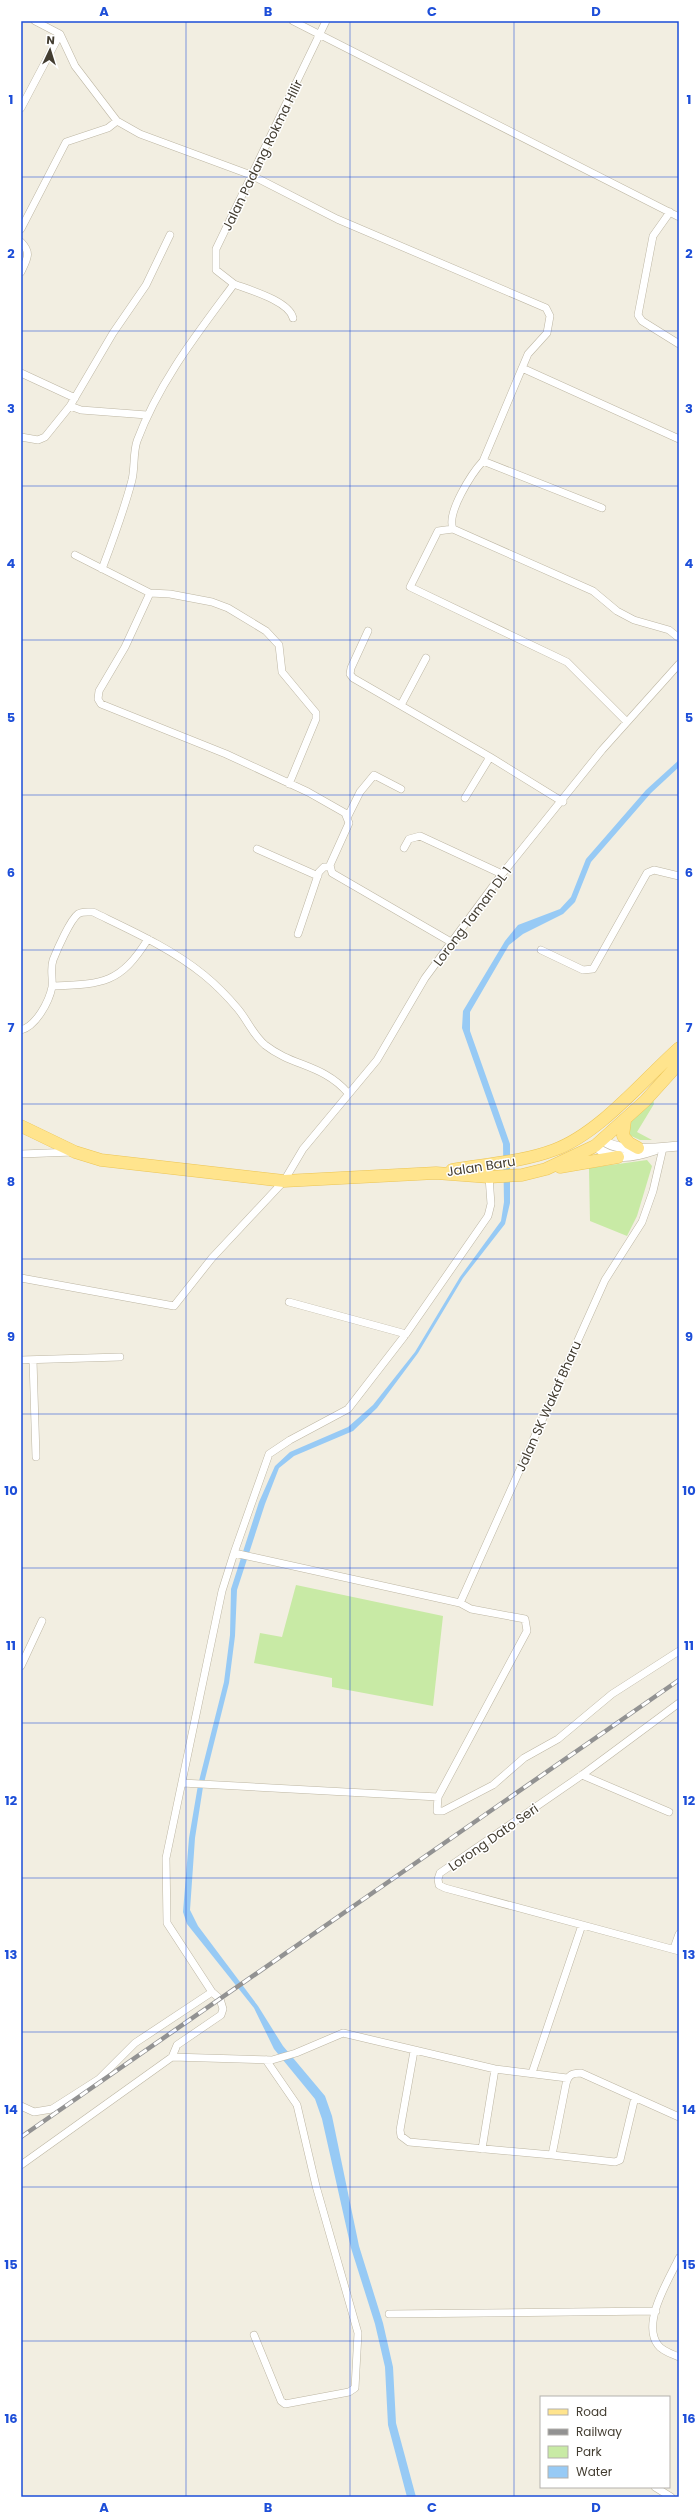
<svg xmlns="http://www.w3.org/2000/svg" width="700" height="2518" font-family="Poppins,sans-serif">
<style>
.green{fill:#c8eaa5}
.water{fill:#97caf5}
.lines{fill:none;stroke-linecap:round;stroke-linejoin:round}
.minor-casing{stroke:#bdb6a3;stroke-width:8}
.tertiary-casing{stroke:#bdb6a3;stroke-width:10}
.primary-casing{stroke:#ecc555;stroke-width:13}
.minor{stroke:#fff;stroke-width:7}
.tertiary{stroke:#fff;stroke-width:9}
.primary{stroke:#ffe48d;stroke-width:12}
.rail-casing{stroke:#929292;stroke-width:4.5}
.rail{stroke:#fff;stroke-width:3;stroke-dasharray:9;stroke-linecap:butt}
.grid{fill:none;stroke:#1d4ed8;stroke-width:1;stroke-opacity:0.55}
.labels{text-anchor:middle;stroke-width:3;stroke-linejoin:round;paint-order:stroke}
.street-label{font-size:13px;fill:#433d31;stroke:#fff}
.neatline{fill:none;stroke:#1d4ed8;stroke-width:1.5}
.grid-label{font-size:13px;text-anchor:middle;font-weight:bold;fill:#1d4ed8}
</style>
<rect width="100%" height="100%" fill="#f2eee1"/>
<path class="green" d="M 653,1099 L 654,1104 L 637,1132 L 652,1140 L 640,1140 L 629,1135 L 630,1122 Z
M 647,1160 L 652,1166 L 637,1216 L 627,1236 L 590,1221 L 589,1168 Z
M 296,1585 L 443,1616 L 433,1706 L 332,1687 L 332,1678 L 254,1663 L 260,1633 L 282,1637 Z"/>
<path class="water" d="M 679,760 L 679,767 L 651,793 L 591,862 L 575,902 L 563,914 L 523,934 L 509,945 L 470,1012 L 470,1031 L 510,1144 L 510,1203 L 505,1224 L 463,1278 L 418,1353 L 377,1408 L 353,1431 L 294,1456 L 279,1468 L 265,1504 L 237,1590 L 235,1636 L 229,1683 L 203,1787 L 195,1838 L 190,1910 L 198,1926 L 258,2006 L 283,2046 L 325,2096 L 332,2116 L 359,2246 L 383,2323 L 393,2367 L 396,2423 L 416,2497 L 407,2497 L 388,2425 L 385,2367 L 375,2324 L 351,2248 L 322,2119 L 315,2099 L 274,2049 L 254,2008 L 187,1924 L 183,1912 L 189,1838 L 198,1785 L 224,1682 L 230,1635 L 231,1589 L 259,1502 L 275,1466 L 290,1452 L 348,1427 L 373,1405 L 415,1352 L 460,1277 L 501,1221 L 504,1202 L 503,1144 L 462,1028 L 463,1011 L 505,941 L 518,925 L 560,909 L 571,897 L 586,859 L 646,790 Z"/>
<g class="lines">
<g class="minor-casing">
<path id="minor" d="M 35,21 L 60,34 L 75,66 L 117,121 L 140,134 L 251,175 L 337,219 L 546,308 L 550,316 L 547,333 L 528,354 L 483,461 C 472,473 446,513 453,529 L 593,591 L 617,611 L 634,620 L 669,630 L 679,638
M 293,21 L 679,217
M 21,108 L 60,34
M 670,212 L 653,236 L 638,315 L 642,321 L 679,344
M 21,229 L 66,142 L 108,128 L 117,121
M 21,242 C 32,253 27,259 21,272
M 234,284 L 216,270 L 216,249 L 326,21
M 522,368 L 679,439
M 21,373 L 75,398
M 70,406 L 81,410 L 147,415
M 21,437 L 38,440 L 45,437 L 70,406 L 113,333 L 146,285 L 170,235
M 483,461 L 602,508
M 453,529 L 438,531 L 410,587 L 567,662 L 627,722
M 75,555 L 150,593 L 170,594 L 212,602 L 228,608 L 266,631 L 279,645 L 282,672 L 316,713 L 316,719 L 289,784
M 102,569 C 113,540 124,510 132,480 C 135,467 133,453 137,441 C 159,382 197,334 234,284 C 250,290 289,301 293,318
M 150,593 L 125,647 L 99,691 L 98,699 L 101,704 L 226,754 L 308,792 L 345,813 L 349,823 L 330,865 L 332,873 L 451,942
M 368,631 L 351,668 L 350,674 L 353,678 L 490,757 L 563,802
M 401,705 L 426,658
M 465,798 L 490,757
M 348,816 L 360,792 L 374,775 L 401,789
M 404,848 L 409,839 L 420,836 L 502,874
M 257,849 L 318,876
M 298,934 L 319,872 L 324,867 L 330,867
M 541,950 L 583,970 L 593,969 L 647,873 L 654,870 L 679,876
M 52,986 C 103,984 120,984 148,939
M 21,1030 C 36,1026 49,1002 52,987 C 53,978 50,969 53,960 C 57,950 70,920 78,914 C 82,911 87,912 93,912 C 130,930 171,948 204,975 C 215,984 228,997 238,1009 C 248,1021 253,1035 265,1045 C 293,1067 323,1064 348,1093
M 21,1154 L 73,1152
M 21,1278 L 174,1306 L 212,1258 L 284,1181 L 303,1149 L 377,1060 L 425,978 L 502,874 L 602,750 L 679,664
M 289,1302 L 406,1334
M 21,1360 L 120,1357
M 33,1360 L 36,1457
M 234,1553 L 460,1603 L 471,1609 L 525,1619 L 527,1631 L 438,1797 L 437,1811 L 443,1811 L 493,1785 L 524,1758 L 558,1739 L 612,1694 L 679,1651
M 460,1603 L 605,1280 L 642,1222 L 653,1191 L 663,1148
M 21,1666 L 42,1621
M 679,1703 L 582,1775 L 440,1873 L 438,1879 L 439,1885 L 445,1888 L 679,1951
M 582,1775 L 669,1812
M 182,1783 L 438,1797
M 674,1948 L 679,1934
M 414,2051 L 400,2130 L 401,2136 L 409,2142 L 552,2155 L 566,2084 C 568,2075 572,2073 581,2073 L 679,2117
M 172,2057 L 177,2045 L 221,2015 L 223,2009 L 220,1999 L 212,1992 L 167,1923 L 166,1858 L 222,1591 L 234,1553 L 269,1454 L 290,1440 L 348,1409 L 406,1334 L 488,1216 L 491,1204 L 489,1177
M 532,2073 L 582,1925
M 21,2106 L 34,2112 L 52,2109 L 99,2079 L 135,2043 L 212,1992
M 482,2149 L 495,2069
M 552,2155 L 615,2162 L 620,2160 L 635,2097
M 21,2165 L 172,2057 L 272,2060 L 296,2053 L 343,2033 L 495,2069 L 567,2078
M 679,2258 C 669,2279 641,2323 658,2345 C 662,2351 672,2354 679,2357
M 389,2314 L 656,2311
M 254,2335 L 281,2401 L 285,2404 L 349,2392 L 355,2388 L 358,2333 L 316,2186 L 297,2105 L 266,2060
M 655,2487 L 671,2497"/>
</g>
<g class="tertiary-casing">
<path id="tertiary" d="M 603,1140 C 618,1153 659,1148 679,1146
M 595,1146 C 613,1162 634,1157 655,1150"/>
</g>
<g class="primary-casing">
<path id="primary" d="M 625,1120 L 623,1136 L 629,1143 L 638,1148
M 21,1126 L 75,1152 L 101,1160 L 284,1181 L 436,1173 L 489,1177 L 522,1175 L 546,1169 L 595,1146 L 645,1101 L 673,1070 L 679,1059
M 560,1167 L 618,1157
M 452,1170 C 486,1164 522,1162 554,1150 C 600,1133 643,1080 679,1048"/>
</g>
<use href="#minor" class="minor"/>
<use href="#tertiary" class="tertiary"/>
<use href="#primary" class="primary"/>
<g class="rail-casing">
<path id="rail" d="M 21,2137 L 679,1680"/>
</g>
<use href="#rail" class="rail"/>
</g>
<path class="grid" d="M 186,21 L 186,2497M 350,21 L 350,2497M 514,21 L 514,2497M 21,177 L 679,177M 21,331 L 679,331M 21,486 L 679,486M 21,640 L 679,640M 21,795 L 679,795M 21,950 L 679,950M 21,1104 L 679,1104M 21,1259 L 679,1259M 21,1414 L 679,1414M 21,1568 L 679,1568M 21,1723 L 679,1723M 21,1878 L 679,1878M 21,2032 L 679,2032M 21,2187 L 679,2187M 21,2341 L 679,2341"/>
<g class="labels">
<g class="street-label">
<text transform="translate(262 155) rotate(-64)" y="5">Jalan Padang Rokma Hilir</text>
<text transform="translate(472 916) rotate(-53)" y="5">Lorong Taman DL 1</text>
<text transform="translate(481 1166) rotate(-9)" y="5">Jalan Baru</text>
<text transform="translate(548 1406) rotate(-66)" y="5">Jalan SK Wakaf Bharu</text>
<text transform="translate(493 1837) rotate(-35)" y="5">Lorong Dato Seri</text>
</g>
</g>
<rect width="700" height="2518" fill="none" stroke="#ffffff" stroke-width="44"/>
<rect x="540" y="2396" width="130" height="92" fill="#ffffff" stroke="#b4b1ad"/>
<rect x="548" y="2409" width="20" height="6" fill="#ffe48d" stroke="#b4b1ad"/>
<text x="576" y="2416" font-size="12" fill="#433d31">Road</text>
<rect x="548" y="2429" width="20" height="6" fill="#929292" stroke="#b4b1ad"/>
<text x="576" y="2436" font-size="12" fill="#433d31">Railway</text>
<rect x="548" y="2446" width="20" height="12" fill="#c8eaa5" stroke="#b4b1ad"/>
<text x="576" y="2456" font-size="12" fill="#433d31">Park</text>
<rect x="548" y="2466" width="20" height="12" fill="#97caf5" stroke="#b4b1ad"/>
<text x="576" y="2476" font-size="12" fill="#433d31">Water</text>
<g transform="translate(50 50) rotate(4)" stroke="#ffffff" stroke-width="3" paint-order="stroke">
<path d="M0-3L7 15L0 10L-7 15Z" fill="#433d31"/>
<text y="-6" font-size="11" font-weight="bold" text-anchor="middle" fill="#433d31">N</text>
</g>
<rect x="22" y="22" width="656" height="2474" class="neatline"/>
<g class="grid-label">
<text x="104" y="16">A</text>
<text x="268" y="16">B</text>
<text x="432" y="16">C</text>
<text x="596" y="16">D</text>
<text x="11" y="104">1</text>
<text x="689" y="104">1</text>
<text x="11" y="258">2</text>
<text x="689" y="258">2</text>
<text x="11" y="413">3</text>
<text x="689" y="413">3</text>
<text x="11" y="568">4</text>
<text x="689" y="568">4</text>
<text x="11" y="722">5</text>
<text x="689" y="722">5</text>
<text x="11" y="877">6</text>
<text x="689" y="877">6</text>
<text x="11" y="1032">7</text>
<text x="689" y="1032">7</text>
<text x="11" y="1186">8</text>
<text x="689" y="1186">8</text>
<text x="11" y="1341">9</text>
<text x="689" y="1341">9</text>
<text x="11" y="1495">10</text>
<text x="689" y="1495">10</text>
<text x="11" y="1650">11</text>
<text x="689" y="1650">11</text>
<text x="11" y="1805">12</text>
<text x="689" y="1805">12</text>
<text x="11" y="1959">13</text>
<text x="689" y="1959">13</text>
<text x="11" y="2114">14</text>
<text x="689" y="2114">14</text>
<text x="11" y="2269">15</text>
<text x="689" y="2269">15</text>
<text x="11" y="2423">16</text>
<text x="689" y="2423">16</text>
<text x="104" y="2512">A</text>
<text x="268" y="2512">B</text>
<text x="432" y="2512">C</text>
<text x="596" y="2512">D</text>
</g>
</svg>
